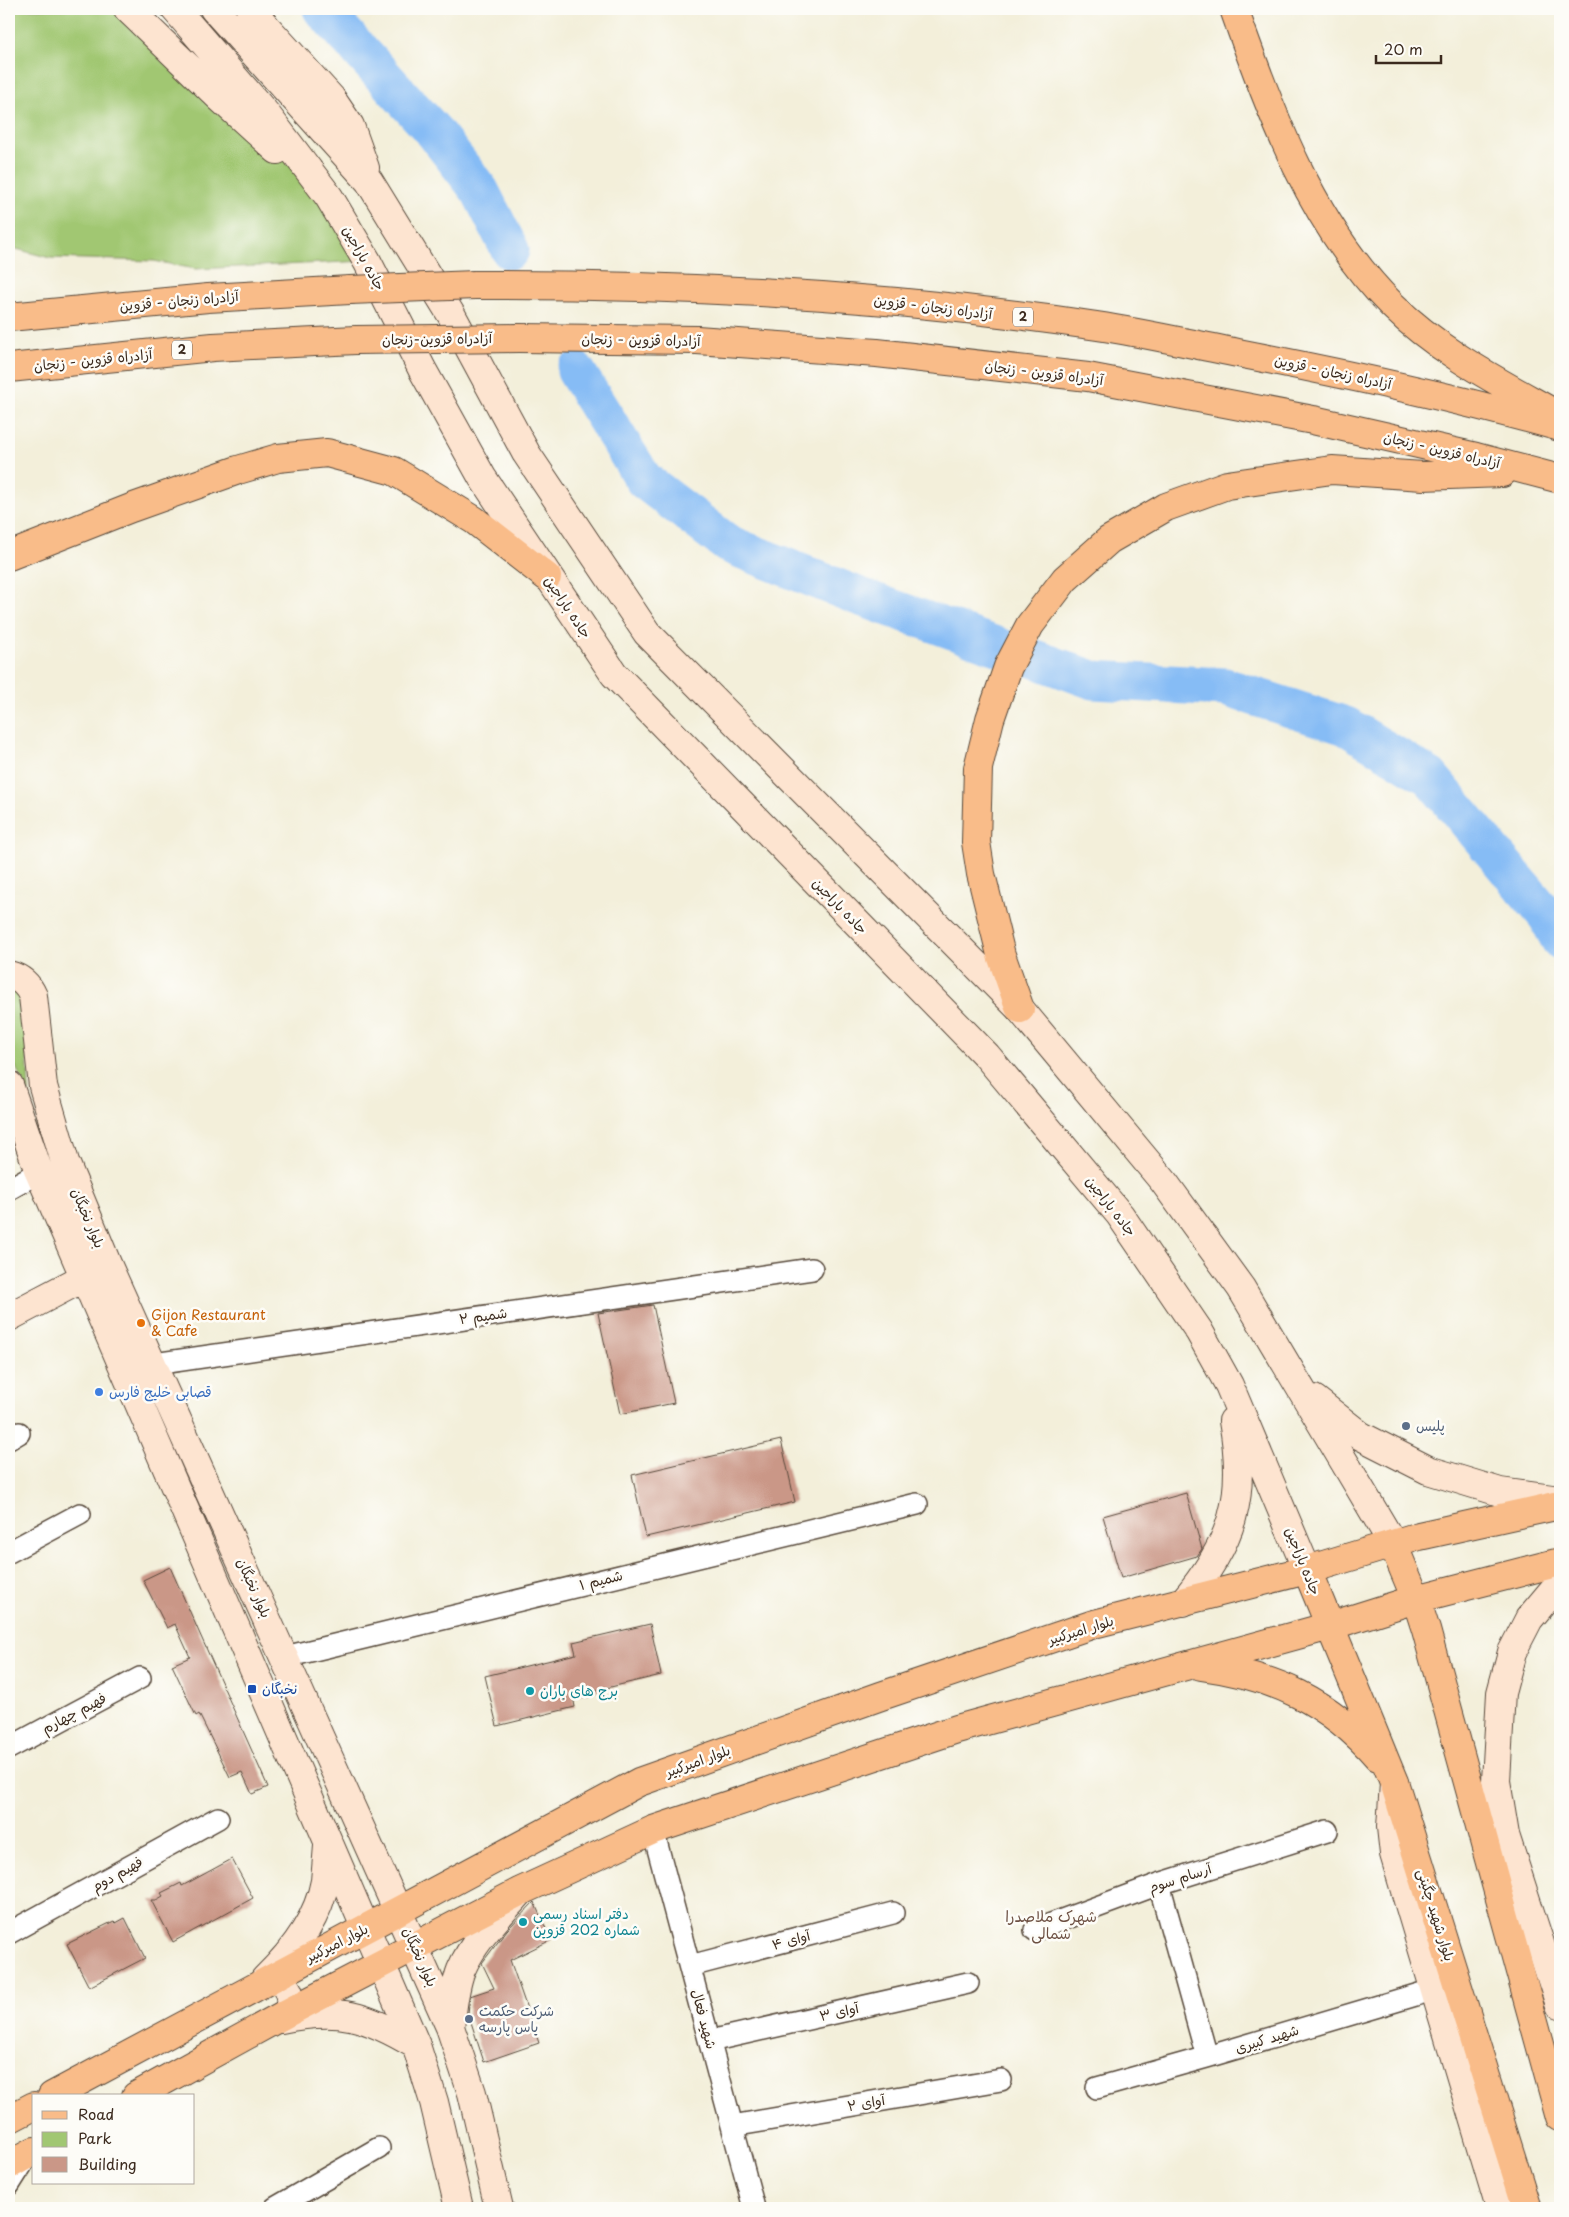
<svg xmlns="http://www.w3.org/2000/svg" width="1569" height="2217" font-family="'Playpen Sans','Playpen Sans Arabic',sans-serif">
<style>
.green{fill:#a1c772;stroke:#6e7848}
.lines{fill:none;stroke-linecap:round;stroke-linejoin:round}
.river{stroke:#86bcf5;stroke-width:39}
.building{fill:#ca9787}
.street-casing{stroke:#57483a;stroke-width:24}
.secondary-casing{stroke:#57483a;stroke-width:30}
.primary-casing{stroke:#57483a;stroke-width:30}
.highway-casing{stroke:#57483a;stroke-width:30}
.street{stroke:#fff;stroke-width:21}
.secondary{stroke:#fde4d0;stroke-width:28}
.primary{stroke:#f9bc89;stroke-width:28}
.highway{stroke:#f9bc89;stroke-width:28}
.highway-bridge-casing{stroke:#57483a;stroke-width:30;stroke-linecap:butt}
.highway-bridge{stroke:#f9bc89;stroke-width:28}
.food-dot{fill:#e8710a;stroke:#fdfcf7;stroke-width:2}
.shop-dot{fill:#3f7fe0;stroke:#fdfcf7;stroke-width:2}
.service-dot{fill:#5c6f8a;stroke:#fdfcf7;stroke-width:2}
.transit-dot{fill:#1a4fb4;stroke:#fdfcf7;stroke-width:2}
.culture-dot{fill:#0f9aa8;stroke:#fdfcf7;stroke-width:2}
.labels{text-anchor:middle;stroke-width:5;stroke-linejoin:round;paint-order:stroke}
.shield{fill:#fdfcf7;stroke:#75695f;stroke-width:1}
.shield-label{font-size:12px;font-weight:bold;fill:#3b2a1e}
.street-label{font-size:14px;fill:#3b2a1e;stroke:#fdfcf7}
.food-label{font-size:14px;fill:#c56008;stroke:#fdfcf7;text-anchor:start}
.shop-label{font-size:14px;fill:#366cbe;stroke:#fdfcf7;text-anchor:start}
.service-label{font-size:14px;fill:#4e5e75;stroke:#fdfcf7;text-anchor:start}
.transit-label{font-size:14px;fill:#164399;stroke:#fdfcf7;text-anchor:start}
.culture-label{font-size:14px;fill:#0d838f;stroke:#fdfcf7;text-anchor:start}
.neighbourhood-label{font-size:15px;fill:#6d5043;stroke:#fdfcf7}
</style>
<rect width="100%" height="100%" fill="#fdfcf7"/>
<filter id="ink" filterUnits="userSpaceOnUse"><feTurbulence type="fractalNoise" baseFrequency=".02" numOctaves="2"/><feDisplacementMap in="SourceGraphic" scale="10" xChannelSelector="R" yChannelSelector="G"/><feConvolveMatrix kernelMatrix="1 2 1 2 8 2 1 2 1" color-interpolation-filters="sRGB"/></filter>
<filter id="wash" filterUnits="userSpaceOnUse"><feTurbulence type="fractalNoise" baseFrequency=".0096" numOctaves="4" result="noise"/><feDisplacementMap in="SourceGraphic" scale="20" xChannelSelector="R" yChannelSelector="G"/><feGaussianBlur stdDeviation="1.12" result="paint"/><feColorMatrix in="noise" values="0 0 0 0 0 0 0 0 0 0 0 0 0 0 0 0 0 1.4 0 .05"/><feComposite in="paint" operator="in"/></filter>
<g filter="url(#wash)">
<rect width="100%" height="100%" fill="#f3efda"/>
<path class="green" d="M 9,9 L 128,9 L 329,197 L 367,261 L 195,269 L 154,261 L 50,258 L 9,247 Z
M 9,985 L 25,1000 L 29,1093 L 9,1054 Z"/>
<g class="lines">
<path class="river" d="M 322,9 L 435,133 L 480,191 L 510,250
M 576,371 L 644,480 L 728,544 L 858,596 L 1002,648
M 1030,657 L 1093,680 L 1225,687 L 1346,726 L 1430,777 L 1547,916 L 1560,940"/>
</g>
<g id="blocks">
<path class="building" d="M 653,1305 L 674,1403 L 620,1414 L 598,1313 Z
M 781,1440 L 795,1502 L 646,1537 L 632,1475 Z
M 1186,1493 L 1202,1549 L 1197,1556 L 1121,1578 L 1103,1516 Z
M 170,1567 L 268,1787 L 252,1794 L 242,1772 L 230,1777 L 199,1714 L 196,1716 L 172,1665 L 190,1657 L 175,1624 L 167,1628 L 143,1580 Z
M 650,1624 L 661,1675 L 573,1696 L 575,1707 L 497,1726 L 485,1676 L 576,1654 L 573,1642 Z
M 232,1859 L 253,1898 L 173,1942 L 151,1900 L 156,1900 L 163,1896 L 161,1893 L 181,1883 L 182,1886 Z
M 534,1902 L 551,1940 L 510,1960 L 539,2043 L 484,2062 L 468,2013 L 470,1996 L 494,1988 L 482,1963 L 507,1930 Z
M 125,1918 L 145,1958 L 89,1987 L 67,1944 L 114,1921 L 116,1923 Z"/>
</g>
</g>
<g filter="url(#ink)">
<use href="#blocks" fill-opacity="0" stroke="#57483a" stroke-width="1"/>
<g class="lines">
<g class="street-casing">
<path id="street" d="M 9,1189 L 39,1172
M 154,1364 L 812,1269
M 9,1439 L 19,1433
M 9,1552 L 80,1514
M 285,1657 L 917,1504
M 9,1748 L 140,1678
M 653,1830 L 754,2208
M 1159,1884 L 1207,2057
M 1035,1930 L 1159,1884 L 1327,1831
M 9,1933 L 218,1818
M 690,1966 L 893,1913
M 710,2041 L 968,1983
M 1097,2088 L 1207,2057 L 1436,1989
M 732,2126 L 1001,2080
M 9,2185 L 28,2155
M 275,2208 L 379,2148"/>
</g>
<g class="secondary-casing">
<path id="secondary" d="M 128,9 L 220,98 L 277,150
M 175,9 L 266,114 L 329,197 L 367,261 L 422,369 L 482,477 L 614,674 L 987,1056 L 1120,1215 L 1199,1331 L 1229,1385 L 1307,1570
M 214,9 L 369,181 L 452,316 L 526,453 L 647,633 L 1020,1009 L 1164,1182 L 1241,1288 L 1393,1544
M 250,9 L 331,98 L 350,126 L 365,168
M 9,975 C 21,978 28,984 33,996 L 43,1086 L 65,1162 L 108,1266 L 450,2027 L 472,2093 L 499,2208
M 9,1085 L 39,1172 L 416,2045 L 434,2102 L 459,2208
M 9,1317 L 100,1269
M 1314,1399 L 1361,1436 L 1428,1470 L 1500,1492 L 1560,1500
M 1560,1582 L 1529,1619 L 1512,1652 L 1501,1693 L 1496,1781 L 1505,1835 L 1560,2005
M 1183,1602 C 1233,1543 1247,1497 1233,1421
M 1394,1783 L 1391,1827 L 1394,1854 L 1500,2208
M 272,1977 C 288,1983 295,1998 287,2013
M 265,1979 C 293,1952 318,1920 325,1881 C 326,1870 327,1858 328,1846
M 281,2019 C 339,2007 366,2015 416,2045
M 450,2027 C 453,2008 454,1988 461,1970 C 474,1940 499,1916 520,1892"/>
</g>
<g class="primary-casing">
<path id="primary" d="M 1307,1570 L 1394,1782 L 1527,2208
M 1201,1666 C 1275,1676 1329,1701 1378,1757
M 52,2096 L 639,1782 L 881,1696 L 1094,1624 L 1307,1570 L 1393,1544 L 1416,1599 L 1426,1630 L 1560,2117
M 136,2096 L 287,2013 L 521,1891 L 653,1830 L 957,1729 L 1330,1626 L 1416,1599
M 9,2119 L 34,2106
M 9,2165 L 34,2151"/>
</g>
<g class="highway-casing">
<path id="highway" d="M 1234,9 C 1270,112 1313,227 1392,305 C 1439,352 1501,383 1559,416
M 475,285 C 683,284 891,295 1097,326 C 1144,333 1191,344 1238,353 C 1346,374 1454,397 1560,427
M 9,317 L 208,298 L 350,290
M 519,338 L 697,340 L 877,353 L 1088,377 L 1313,420 L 1476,457 L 1560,479
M 9,368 L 213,347 L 356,340
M 9,556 L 131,508 L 238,470 L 278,458 L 327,453 L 394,471 L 474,520 L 547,577
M 1020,1009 L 1001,955 L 981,874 L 976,842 L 978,768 L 990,719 L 1008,667 L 1030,625 L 1065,579 L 1109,540 L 1166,507 L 1227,485 L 1332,470 L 1423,476 L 1502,473
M 1393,1544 L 1419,1536 L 1560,1505
M 1416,1599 L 1560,1562"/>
</g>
<use href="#street" class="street"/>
<use href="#secondary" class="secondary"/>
<use href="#primary" class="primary"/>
<use href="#highway" class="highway"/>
<g class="highway-bridge-casing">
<path id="highway-bridge" d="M 350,290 L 475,285
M 356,340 L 519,338"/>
</g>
<use href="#highway-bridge" class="highway-bridge"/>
</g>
</g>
<circle class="food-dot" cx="141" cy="1323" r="5"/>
<circle class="shop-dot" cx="99" cy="1392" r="5"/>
<g class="service-dot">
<circle cx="1406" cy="1426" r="5"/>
<circle cx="469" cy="2019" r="5"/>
</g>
<rect class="transit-dot" x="247" y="1684" width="10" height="10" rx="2.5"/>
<g class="culture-dot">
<circle cx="530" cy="1691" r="5"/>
<circle cx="523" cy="1922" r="5"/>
</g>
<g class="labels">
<g class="shield">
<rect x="1013" y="307.5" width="20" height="19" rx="4"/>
<rect x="172" y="340.5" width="20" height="19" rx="4"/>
</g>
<g class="shield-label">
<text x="1023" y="321">2</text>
<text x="182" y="354">2</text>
</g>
<g class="street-label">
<text transform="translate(364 258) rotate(61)" y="5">جاده باراجین</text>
<text transform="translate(179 301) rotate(-5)" y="5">آزادراه زنجان - قزوین</text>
<text transform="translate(933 307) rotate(7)" y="5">آزادراه زنجان - قزوین</text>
<text transform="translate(437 339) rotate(-1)" y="5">آزادراه قزوین-زنجان</text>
<text transform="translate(641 340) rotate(1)" y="5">آزادراه قزوین - زنجان</text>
<text transform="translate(93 360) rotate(-6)" y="5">آزادراه قزوین - زنجان</text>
<text transform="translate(1333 372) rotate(12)" y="5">آزادراه زنجان - قزوین</text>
<text transform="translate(1044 373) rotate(7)" y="5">آزادراه قزوین - زنجان</text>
<text transform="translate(1442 450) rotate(13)" y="5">آزادراه قزوین - زنجان</text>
<text transform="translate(568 607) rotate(56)" y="5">جاده باراجین</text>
<text transform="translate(840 906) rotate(46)" y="5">جاده باراجین</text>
<text transform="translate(1111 1206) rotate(52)" y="5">جاده باراجین</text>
<text transform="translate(88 1218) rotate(67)" y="5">بلوار نخبگان</text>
<text transform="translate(483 1316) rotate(-8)" y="5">شمیم ۲</text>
<text transform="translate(1303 1561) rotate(68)" y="5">جاده باراجین</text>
<text transform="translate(601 1580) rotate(-14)" y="5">شمیم ۱</text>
<text transform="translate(254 1588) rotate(66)" y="5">بلوار نخبگان</text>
<text transform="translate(1081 1630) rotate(-17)" y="5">بلوار امیرکبیر</text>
<text transform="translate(74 1713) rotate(-28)" y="5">فهیم چهارم</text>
<text transform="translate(698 1761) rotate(-20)" y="5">بلوار امیرکبیر</text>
<text transform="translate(117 1874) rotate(-29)" y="5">فهیم دوم</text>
<text transform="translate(1180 1878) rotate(-18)" y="5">آرسام سوم</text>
<text transform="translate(1436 1915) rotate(73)" y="5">بلوار شهید چگینی</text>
<text transform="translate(791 1940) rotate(-15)" y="5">آوای ۴</text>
<text transform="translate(337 1943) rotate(-27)" y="5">بلوار امیرکبیر</text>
<text transform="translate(420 1957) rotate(66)" y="5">بلوار نخبگان</text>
<text transform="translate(839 2012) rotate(-13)" y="5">آوای ۳</text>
<text transform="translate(704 2019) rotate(75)" y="5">شهید فعال</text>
<text transform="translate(1267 2039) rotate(-17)" y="5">شهید کبیری</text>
<text transform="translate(866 2103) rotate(-10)" y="5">آوای ۲</text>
</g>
<g class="food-label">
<text x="151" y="1320">Gijon Restaurant<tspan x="151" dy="16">&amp; Cafe</tspan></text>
</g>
<g class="shop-label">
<text x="109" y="1397">قصابی خلیج فارس</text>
</g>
<g class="service-label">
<text x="1416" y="1431">پلیس</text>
<text x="479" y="2016">شرکت حکمت<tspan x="479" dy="16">یاس پارسه</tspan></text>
</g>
<g class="transit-label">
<text x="262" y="1694">نخبگان</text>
</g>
<g class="culture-label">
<text x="540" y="1696">برج های باران</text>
<text x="533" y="1919">دفتر اسناد رسمی<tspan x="533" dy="16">شماره 202 قزوین</tspan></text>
</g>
<g class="neighbourhood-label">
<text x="1051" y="1922">شهرک ملاصدرا<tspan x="1051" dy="17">شمالی</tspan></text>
</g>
</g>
<rect width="1569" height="2217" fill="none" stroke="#fdfcf7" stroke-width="30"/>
<rect x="32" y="2094" width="162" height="90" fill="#fdfcf7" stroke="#afa8a0"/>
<rect x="42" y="2111" width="25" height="8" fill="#f9bc89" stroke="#afa8a0"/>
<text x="78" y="2120" font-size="15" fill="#3b2a1e">Road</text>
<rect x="42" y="2132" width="25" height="15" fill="#a1c772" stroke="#afa8a0"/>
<text x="78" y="2144" font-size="15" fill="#3b2a1e">Park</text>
<rect x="42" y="2157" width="25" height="15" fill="#ca9787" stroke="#afa8a0"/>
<text x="78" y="2170" font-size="15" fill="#3b2a1e">Building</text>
<path d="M1376 55v8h65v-8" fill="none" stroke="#3b2a1e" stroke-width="2.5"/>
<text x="1384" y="55" font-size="15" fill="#3b2a1e" stroke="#fdfcf7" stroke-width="4" paint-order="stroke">20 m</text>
</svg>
